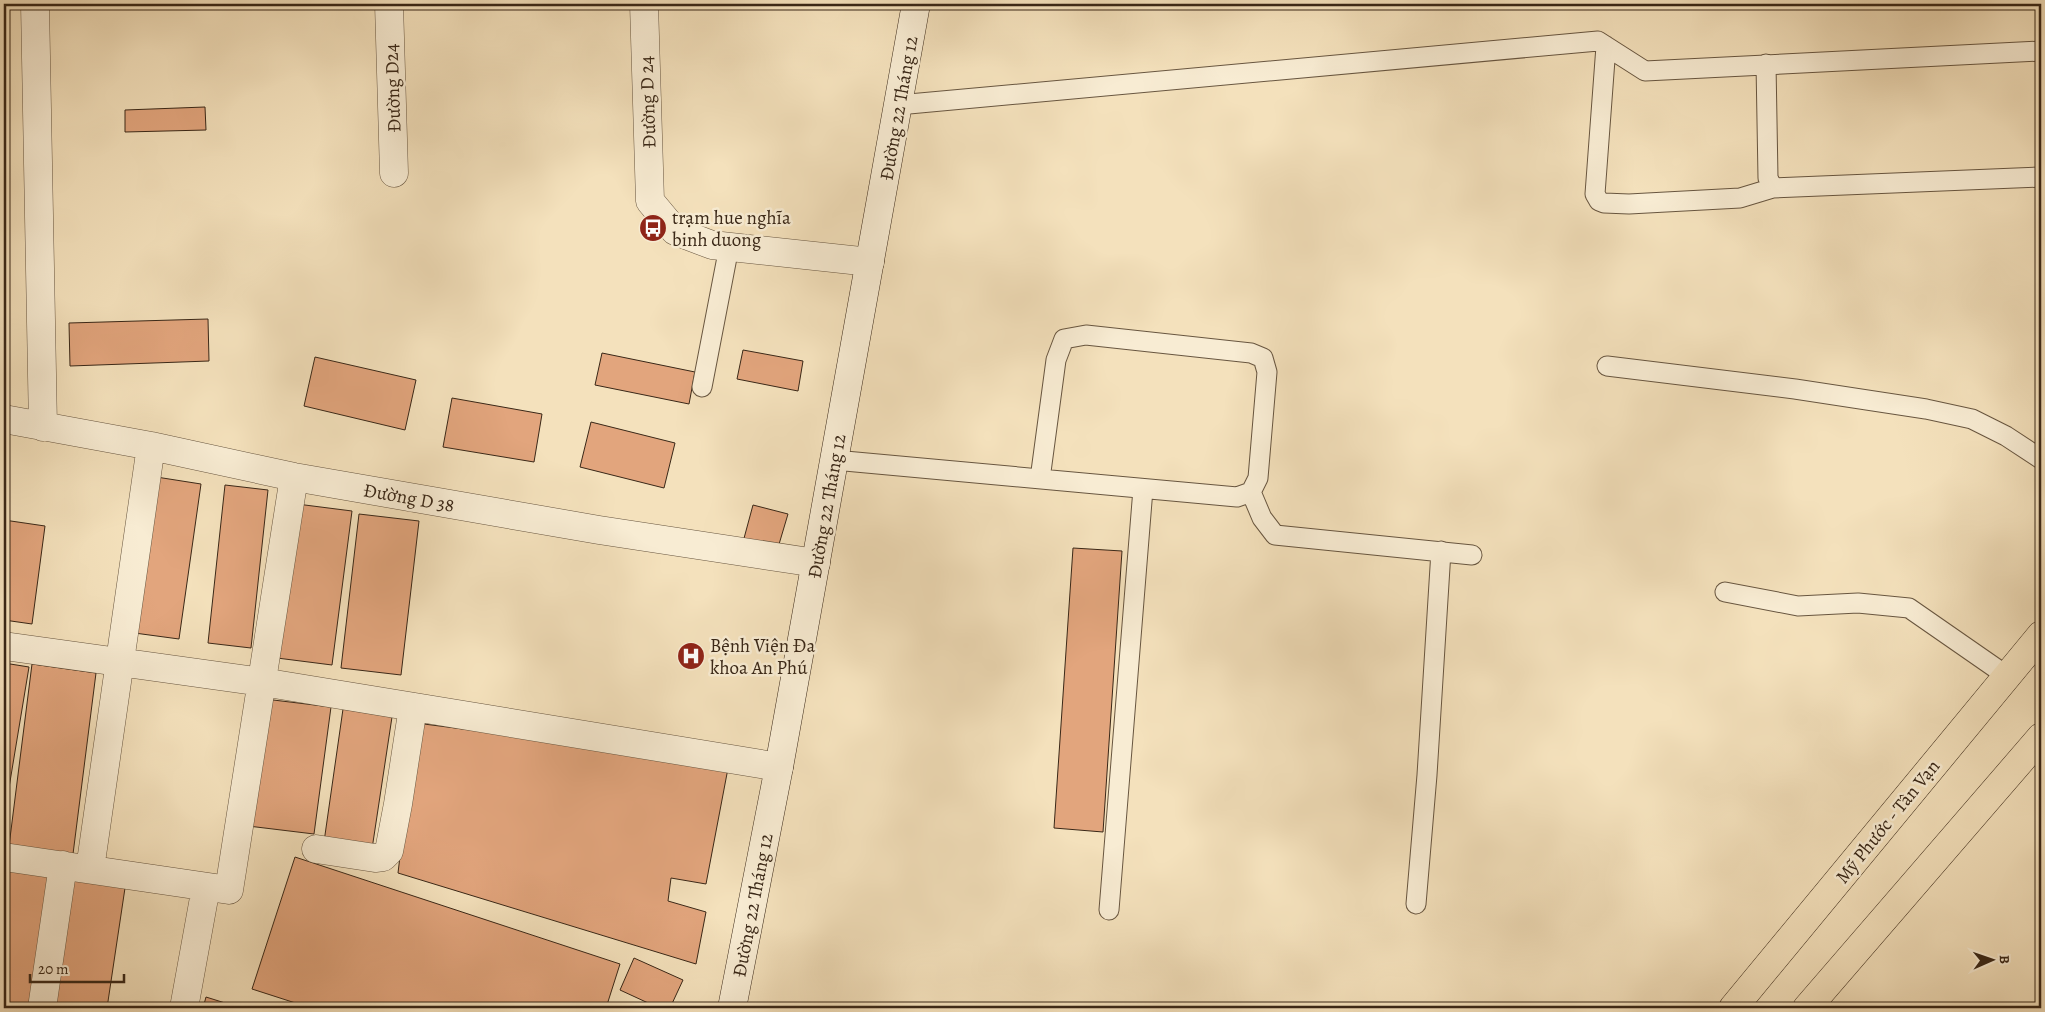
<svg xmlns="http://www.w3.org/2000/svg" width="2045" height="1012" font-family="Alegreya,serif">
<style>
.building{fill:#e2a57d;stroke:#392717}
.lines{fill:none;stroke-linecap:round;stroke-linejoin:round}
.service-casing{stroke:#685640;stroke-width:21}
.minor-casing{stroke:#685640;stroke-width:29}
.secondary-casing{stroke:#392717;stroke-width:29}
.primary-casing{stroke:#392717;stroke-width:29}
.service{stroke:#f8ecd3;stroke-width:19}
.minor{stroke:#f8ecd3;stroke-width:28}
.secondary{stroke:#f8ecd3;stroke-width:28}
.primary{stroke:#f4e1bc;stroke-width:28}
.labels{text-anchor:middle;stroke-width:5;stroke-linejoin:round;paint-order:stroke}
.street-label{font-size:19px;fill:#392717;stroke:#f8ecd3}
.poi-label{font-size:19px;fill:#392717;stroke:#f8ecd3;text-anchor:start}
</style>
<rect width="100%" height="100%" fill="#f4e1bc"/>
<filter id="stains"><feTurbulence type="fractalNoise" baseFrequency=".004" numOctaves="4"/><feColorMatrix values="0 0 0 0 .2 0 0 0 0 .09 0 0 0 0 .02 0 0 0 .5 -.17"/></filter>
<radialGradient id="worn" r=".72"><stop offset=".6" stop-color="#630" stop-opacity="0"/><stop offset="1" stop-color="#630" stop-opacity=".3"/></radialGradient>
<path class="building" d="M 205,107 L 206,130 L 125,132 L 125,110 Z
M 208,319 L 209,361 L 70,366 L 69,323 Z
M 743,350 L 803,361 L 798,391 L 737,379 Z
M 602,353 L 695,372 L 689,404 L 595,385 Z
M 315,357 L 416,380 L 405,430 L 304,406 Z
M 452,398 L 542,414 L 534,462 L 443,447 Z
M 591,422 L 675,443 L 664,488 L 580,467 Z
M 150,476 L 201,484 L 179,639 L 127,632 Z
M 225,485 L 268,490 L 251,648 L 208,643 Z
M 297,504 L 352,511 L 332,665 L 277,658 Z
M 753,505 L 788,514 L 777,551 L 743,542 Z
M 359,514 L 419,521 L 401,675 L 341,668 Z
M 4,520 L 45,526 L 32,624 L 4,620 Z
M 1073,548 L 1122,551 L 1103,832 L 1054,828 Z
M 4,663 L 29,667 L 4,818 Z
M 32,664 L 96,673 L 73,854 L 9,846 Z
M 265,699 L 331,707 L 314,834 L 248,826 Z
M 343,709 L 392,717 L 372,849 L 324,842 Z
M 416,723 L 729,763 L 706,884 L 671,878 L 668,901 L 706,912 L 696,964 L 398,873 Z
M 295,857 L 620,964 L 606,1008 L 311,1008 L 252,989 Z
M 4,864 L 56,872 L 37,1008 L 4,1008 Z
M 66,879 L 125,888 L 107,1008 L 47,1008 Z
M 634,958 L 683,980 L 670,1008 L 659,1008 L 620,990 Z
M 206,997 L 241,1008 L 203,1008 Z"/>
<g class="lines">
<g class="service-casing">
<path id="service" d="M 1606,46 L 1595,194 L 1599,201 L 1604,203 L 1629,204 L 1740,198 L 1773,188
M 1766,64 L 1768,178 L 1773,188 L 2041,177
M 898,105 L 1598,41 L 1645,71 L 2041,51
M 1607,366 L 1795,389 L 1926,409 L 1972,419 L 2006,436 L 2041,459
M 702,387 L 729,247
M 834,460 L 1237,497 L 1251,492 L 1258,478 L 1267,372 L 1263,358 L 1251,353 L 1086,335 L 1064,339 L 1056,360 L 1040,479
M 1251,492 L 1262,518 L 1275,535 L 1472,555
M 1725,592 L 1798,606 L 1858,603 L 1909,608 L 2007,676
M 1416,904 L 1427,775 L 1441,551
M 1109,910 L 1143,489"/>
</g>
<g class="minor-casing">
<path id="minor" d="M 35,4 L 43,427
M 389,4 L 394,173
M 644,4 L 650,201 L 675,231 L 712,245 L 870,262
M 4,419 L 151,446 L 294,477 L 599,530 L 816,563
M 4,646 L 262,682 L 779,767
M 316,849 L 375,858 L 383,857 L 389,851 L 398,804 L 413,707
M 4,857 L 229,890 L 294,477
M 90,869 L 151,446
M 42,1008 L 63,865
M 184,1008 L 206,887"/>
</g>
<g class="secondary-casing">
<path id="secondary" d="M 732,1008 L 779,767 L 916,4"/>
</g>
<g class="primary-casing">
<path id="primary" d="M 1733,1008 L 2041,635
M 1807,1008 L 2041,737"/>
</g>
<use href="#service" class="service"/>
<use href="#minor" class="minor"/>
<use href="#secondary" class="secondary"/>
<use href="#primary" class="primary"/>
</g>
<defs>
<g id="bus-disc" transform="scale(1.4375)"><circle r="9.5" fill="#8f2418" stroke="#f8ecd3"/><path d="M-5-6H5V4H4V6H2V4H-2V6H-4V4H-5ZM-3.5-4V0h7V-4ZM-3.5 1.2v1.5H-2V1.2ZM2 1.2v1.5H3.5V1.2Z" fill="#fff"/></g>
<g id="hospital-disc" transform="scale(1.4375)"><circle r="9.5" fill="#8f2418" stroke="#f8ecd3"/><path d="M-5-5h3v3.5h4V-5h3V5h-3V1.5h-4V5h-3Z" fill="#fff"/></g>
</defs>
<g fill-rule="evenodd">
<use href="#bus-disc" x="653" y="228"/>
<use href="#hospital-disc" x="691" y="656"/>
</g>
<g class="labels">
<g class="street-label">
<text transform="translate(392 88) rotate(-92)" y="7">Đường D24</text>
<text transform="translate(647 102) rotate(-92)" y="7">Đường D 24</text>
<text transform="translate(898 108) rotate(-80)" y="7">Đường 22 Tháng 12</text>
<text transform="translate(409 497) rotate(10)" y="7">Đường D 38</text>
<text transform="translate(826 506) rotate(-80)" y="7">Đường 22 Tháng 12</text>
<text transform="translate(1887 821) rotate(-51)" y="7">Mỹ Phước - Tân Vạn</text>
<text transform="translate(752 905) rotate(-79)" y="7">Đường 22 Tháng 12</text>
</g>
<g class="poi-label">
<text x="672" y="224">trạm hue nghĩa<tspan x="672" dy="22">binh duong</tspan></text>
<text x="710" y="652">Bệnh Viện Đa<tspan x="710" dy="22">khoa An Phú</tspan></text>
</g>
</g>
<rect width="2045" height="1012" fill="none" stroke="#f4e1bc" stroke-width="20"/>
<rect x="5" y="5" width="2035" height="1002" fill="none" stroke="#392717" stroke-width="2.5"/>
<rect x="10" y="10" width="2025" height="992" fill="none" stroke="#392717"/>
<g transform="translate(1992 960) rotate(88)" stroke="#f8ecd3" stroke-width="4" paint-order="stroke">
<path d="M0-4L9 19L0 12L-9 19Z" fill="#392717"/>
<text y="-8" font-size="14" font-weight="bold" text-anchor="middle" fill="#392717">B</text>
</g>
<path d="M30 974v8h94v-8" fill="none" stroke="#392717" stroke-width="2.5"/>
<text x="38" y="974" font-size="15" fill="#392717" stroke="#f8ecd3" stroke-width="4" paint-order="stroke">20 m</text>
<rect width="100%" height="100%" filter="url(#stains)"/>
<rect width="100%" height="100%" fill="url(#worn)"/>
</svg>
